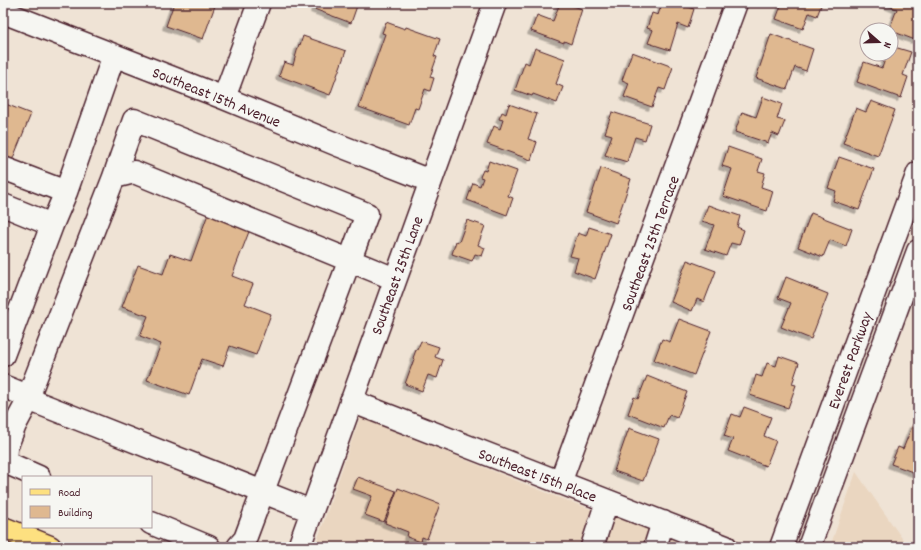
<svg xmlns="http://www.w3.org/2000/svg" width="921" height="550" font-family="Dekko,sans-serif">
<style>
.built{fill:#ead6c0}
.building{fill:#dfb890;stroke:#4a1f2b;filter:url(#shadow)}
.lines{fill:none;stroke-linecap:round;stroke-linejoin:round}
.minor-casing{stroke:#4a1f2b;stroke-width:25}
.major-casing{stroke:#4a1f2b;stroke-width:25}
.minor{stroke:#f6f6f2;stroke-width:22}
.major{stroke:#fde080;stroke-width:22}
.labels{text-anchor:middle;stroke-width:4;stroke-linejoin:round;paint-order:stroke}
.street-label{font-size:16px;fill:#4a1f2b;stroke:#f6f6f2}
</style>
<defs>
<filter id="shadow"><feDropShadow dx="-3.5" dy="3.5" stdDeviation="0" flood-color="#0004"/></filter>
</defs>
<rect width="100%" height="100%" fill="#efe3d5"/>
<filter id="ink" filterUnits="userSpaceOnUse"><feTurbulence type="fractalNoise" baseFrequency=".025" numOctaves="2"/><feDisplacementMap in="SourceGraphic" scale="8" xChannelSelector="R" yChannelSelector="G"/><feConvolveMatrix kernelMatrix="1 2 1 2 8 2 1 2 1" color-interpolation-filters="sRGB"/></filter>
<g filter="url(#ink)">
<path class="built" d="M 360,417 L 557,497 L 699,547 L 315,547 Z
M 856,472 L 908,547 L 830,547 Z"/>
<path class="building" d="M 174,3 L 216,3 L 203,39 L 166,26 Z
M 316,3 L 358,3 L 351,23 L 314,9 Z
M 560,3 L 565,3 L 582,9 L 571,44 L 564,41 L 564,43 L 531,31 L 537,15 L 553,21 Z
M 662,3 L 677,3 L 694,9 L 688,28 L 678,24 L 670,50 L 648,43 L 653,30 L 647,28 L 652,13 L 658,15 Z
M 782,3 L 822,3 L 817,16 L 809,13 L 803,29 L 776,19 Z
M 886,3 L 918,3 L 918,33 L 915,40 L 889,30 L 897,9 L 885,4 Z
M 386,22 L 405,29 L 406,27 L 440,39 L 434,56 L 437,57 L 430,77 L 434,78 L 430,91 L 425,89 L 418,109 L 415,108 L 409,125 L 359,107 L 385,34 L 382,33 Z
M 771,34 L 813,49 L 806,71 L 795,67 L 787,89 L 756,78 Z
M 303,36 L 346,51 L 330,95 L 279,76 L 284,62 L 293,65 L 299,44 L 300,45 Z
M 891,46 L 911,52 L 903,75 L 908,77 L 901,98 L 857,82 L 864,62 L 882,68 L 887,54 L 891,54 Z
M 535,48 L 565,59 L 556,84 L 563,87 L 557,103 L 533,94 L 532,96 L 515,90 L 525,62 L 529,64 Z
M 632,52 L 673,67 L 665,90 L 659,88 L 652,107 L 624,97 L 629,83 L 622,80 Z
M 763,97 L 782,104 L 777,119 L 785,121 L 779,136 L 772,133 L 768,143 L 735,132 L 742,112 L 756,117 Z
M 871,101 L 895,110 L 878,156 L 843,143 L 856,108 L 866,112 Z
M 3,103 L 31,114 L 11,163 L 3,160 Z
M 509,104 L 537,114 L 528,139 L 537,142 L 531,160 L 487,144 L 494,126 L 500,129 L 503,120 L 499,119 L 502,112 L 506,114 Z
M 612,112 L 650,124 L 645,140 L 635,137 L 627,162 L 605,155 L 612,135 L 605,133 Z
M 728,147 L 762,159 L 758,171 L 765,173 L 761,187 L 773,191 L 767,211 L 723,196 L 732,169 L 722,166 Z
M 839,157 L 874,169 L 859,210 L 833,201 L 836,191 L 828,188 Z
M 489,161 L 517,171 L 508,196 L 513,198 L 507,215 L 467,200 L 473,183 L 480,186 L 483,178 L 480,177 L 483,170 L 486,171 Z
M 601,168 L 631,179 L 616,223 L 586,212 Z
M 708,205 L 740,216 L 737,227 L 744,230 L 739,245 L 731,243 L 726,256 L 705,249 L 714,225 L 702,221 Z
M 811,213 L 852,229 L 846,246 L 830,240 L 823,257 L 798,247 Z
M 208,214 L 250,229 L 232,276 L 253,284 L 245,304 L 271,314 L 256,355 L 230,346 L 223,366 L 202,359 L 189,395 L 147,380 L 161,344 L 140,336 L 148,316 L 122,307 L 138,265 L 163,274 L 170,254 L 191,261 Z
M 467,220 L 485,226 L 478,245 L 485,248 L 482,256 L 475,254 L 472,261 L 452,254 L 456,241 L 459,242 Z
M 589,227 L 611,234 L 595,279 L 574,271 L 578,258 L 570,256 L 578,233 L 586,236 Z
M 687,260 L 716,271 L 704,302 L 697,299 L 692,311 L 671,302 Z
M 786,277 L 828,294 L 811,339 L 781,327 L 791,303 L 778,298 Z
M 679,319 L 711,331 L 694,375 L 654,360 L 662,339 L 670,342 Z
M 421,341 L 439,347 L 435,357 L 443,360 L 437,378 L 428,375 L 422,391 L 405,384 L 414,359 L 413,358 L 416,350 L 417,350 Z
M 779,356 L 799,363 L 792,384 L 796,385 L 788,408 L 750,395 L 756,375 L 762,377 L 767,363 L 776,366 Z
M 647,376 L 687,392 L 677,418 L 669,415 L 664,428 L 628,414 L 634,397 L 638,399 Z
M 744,407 L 771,417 L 764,436 L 776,441 L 766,466 L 728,451 L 733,439 L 724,436 L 732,414 L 740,417 Z
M 913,424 L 918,426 L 918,474 L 891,464 L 898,447 L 903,449 Z
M 629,428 L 659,439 L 643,481 L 614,471 Z
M 358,477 L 396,491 L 384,522 L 365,515 L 372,496 L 353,489 Z
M 398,488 L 440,504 L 427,539 L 422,537 L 421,542 L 407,537 L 408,532 L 385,523 Z"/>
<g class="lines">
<g class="minor-casing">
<path id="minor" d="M 3,12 L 224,98 L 338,145 L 430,181
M 224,98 L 259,3
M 3,168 L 66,192
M 114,177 L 134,120 L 367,214 L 245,539 L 238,547
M 3,205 L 52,225 L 66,192 L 114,55
M 3,355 L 52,225
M 3,386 L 30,397 L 15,425 L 6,448 L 5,462 L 39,477
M 351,401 L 726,547
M 560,483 L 736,3
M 311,511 L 38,403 L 30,397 L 32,387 L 114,177 L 134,172 L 395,279
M 151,523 L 209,547
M 299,547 L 495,3
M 592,547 L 607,501
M 655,547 L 663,522
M 781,547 L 918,173
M 809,547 L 918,251"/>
</g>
<g class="major-casing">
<path id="major" d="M 3,528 L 50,547"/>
</g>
<use href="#minor" class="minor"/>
<use href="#major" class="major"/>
</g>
</g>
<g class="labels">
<g class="street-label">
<text transform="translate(217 96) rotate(22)" y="6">Southeast 15th Avenue</text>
<text transform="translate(649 243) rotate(-70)" y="6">Southeast 25th Terrace</text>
<text transform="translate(396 275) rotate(-70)" y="6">Southeast 25th Lane</text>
<text transform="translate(849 360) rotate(-70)" y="6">Everest Parkway</text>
<text transform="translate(538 474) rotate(21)" y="6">Southeast 15th Place</text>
</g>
</g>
<rect width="921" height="550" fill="none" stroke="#f6f6f2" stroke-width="16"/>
<rect x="8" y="8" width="905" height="534" fill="none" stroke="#4a1f2b" stroke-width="1.5" filter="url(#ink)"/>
<rect x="22" y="476" width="130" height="52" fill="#f6f6f2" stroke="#b1a0a2"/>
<rect x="30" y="489" width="20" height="6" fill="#fde080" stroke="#b1a0a2"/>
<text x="58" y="496" font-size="12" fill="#4a1f2b">Road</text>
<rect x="30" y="506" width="20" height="12" fill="#dfb890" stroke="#b1a0a2"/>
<text x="58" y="516" font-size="12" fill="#4a1f2b">Building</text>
<g transform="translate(879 42) rotate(110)"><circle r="19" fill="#f6f6f2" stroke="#b1a0a2"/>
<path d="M0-3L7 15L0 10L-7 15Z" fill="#4a1f2b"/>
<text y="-6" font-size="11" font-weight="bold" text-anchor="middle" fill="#4a1f2b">N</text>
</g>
</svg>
